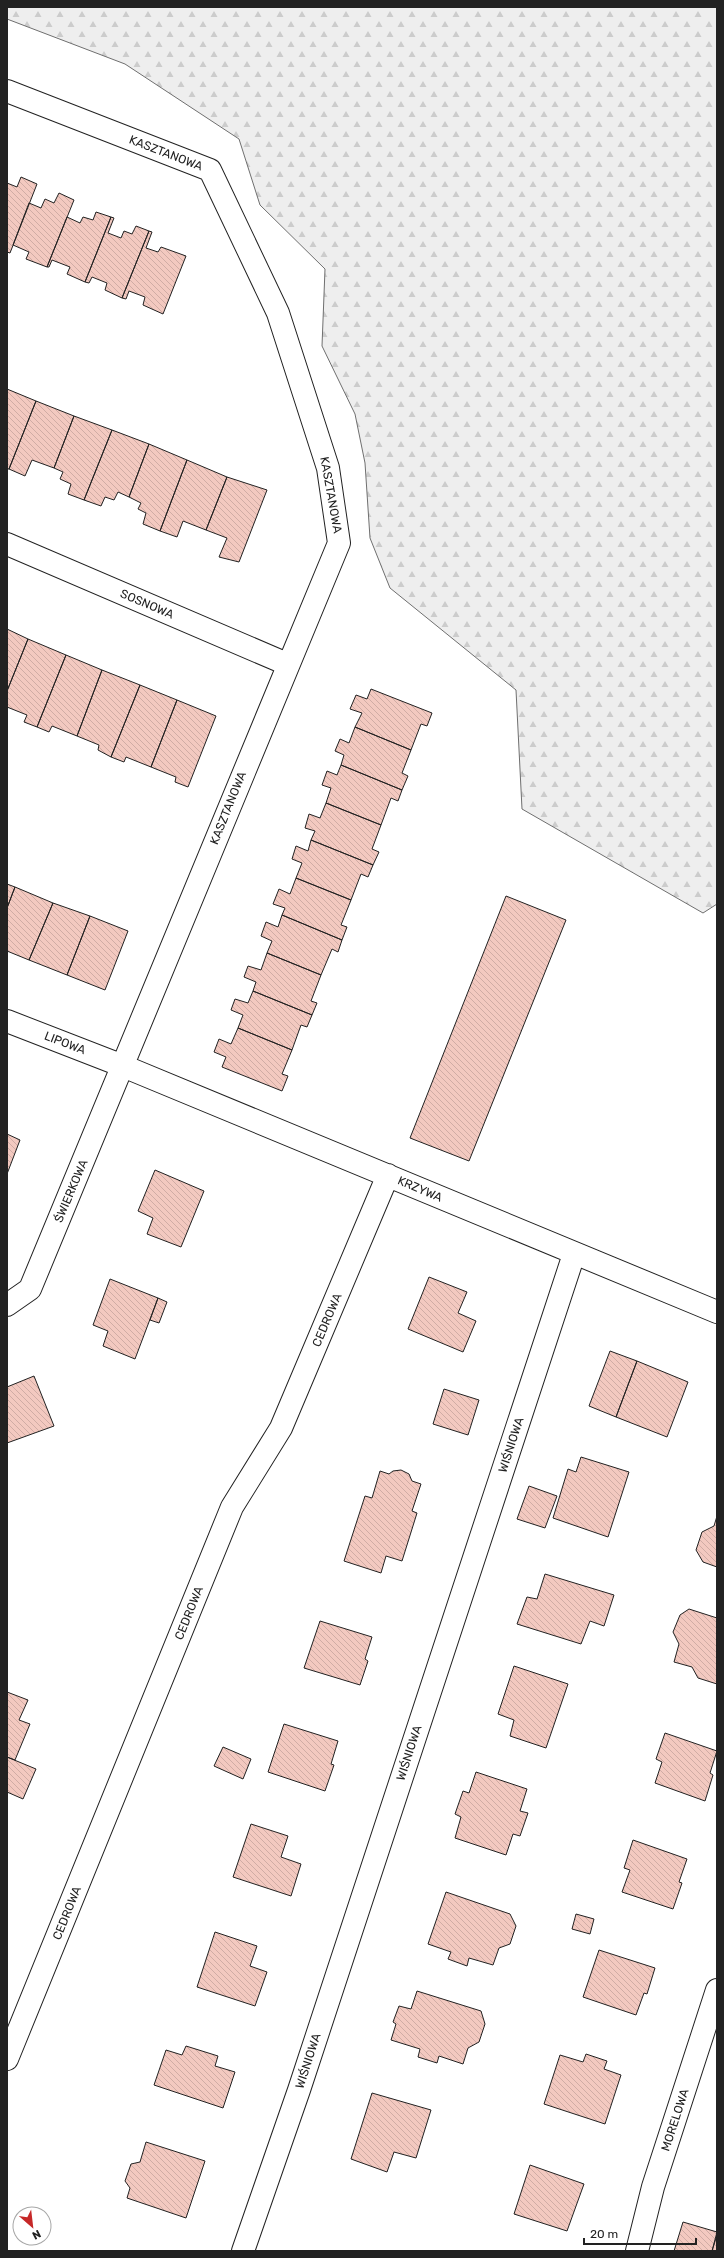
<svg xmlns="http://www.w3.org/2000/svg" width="724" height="2258" font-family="Rubik,sans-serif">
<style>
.forest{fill:url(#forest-firs);stroke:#6f6f6f}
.building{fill:url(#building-back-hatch);stroke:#222}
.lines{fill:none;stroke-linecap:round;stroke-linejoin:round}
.minor-casing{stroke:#222;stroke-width:24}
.minor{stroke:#fff;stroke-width:22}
.labels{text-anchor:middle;stroke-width:3;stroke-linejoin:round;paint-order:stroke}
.street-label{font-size:12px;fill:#222;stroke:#fff}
</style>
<defs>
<pattern id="forest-firs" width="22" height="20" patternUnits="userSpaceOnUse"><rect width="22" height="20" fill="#eee"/><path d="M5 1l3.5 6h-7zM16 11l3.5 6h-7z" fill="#ccc"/></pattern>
<pattern id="building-back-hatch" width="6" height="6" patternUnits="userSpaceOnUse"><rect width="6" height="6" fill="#f3c9c0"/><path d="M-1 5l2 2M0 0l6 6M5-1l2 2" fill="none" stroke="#d0aca5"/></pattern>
</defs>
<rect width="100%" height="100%" fill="#fff"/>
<path class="forest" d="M 7,7 L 717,7 L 717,904 L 703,913 L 522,809 L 516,690 L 390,588 L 370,538 L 365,463 L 355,414 L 322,346 L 325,269 L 260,205 L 239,139 L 125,64 L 7,19 Z"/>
<path class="building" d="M 21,177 L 37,184 L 10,253 L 7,252 L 7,183 L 17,187 Z
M 59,193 L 74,200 L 47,267 L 26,259 L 29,252 L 13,245 L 29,203 L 41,208 L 45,199 L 54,203 Z
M 96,212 L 111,217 L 85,282 L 67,274 L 70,267 L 52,260 L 49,267 L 47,267 L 67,217 L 80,223 L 83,217 L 93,220 Z
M 111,217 L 114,218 L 108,233 L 121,238 L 124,231 L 132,234 L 136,226 L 149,231 L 122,298 L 105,290 L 107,283 L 92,277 L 89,283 L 85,282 Z
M 149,231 L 152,232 L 146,248 L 158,252 L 161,247 L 186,256 L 163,314 L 143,305 L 145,297 L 129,291 L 126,299 L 122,298 Z
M 7,389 L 36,401 L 9,469 L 7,469 Z
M 36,401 L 74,416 L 54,468 L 32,460 L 25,476 L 9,469 Z
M 74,416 L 112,430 L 84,500 L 68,494 L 71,484 L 60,479 L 63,472 L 54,468 Z
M 112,430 L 149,444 L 129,497 L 118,492 L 114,500 L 105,497 L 101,506 L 84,500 Z
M 149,444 L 187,460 L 160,531 L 143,524 L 146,513 L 138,509 L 141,503 L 129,497 Z
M 187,460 L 227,477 L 206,530 L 183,521 L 177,537 L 160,531 Z
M 227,477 L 267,490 L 239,562 L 219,557 L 227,538 L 206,530 Z
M 7,629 L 28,639 L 7,691 Z
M 28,639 L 66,655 L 37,727 L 24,722 L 27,715 L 7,707 L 7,691 Z
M 66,655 L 102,670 L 77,736 L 52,726 L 49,732 L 37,727 Z
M 102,670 L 140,685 L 111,757 L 98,750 L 99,745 L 77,736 Z
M 140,685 L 177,700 L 151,767 L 126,757 L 124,762 L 111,757 Z
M 371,689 L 432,713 L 427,726 L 421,724 L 411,750 L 355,727 L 362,713 L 350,709 L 356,695 L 367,699 Z
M 177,700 L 216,716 L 188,787 L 175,782 L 176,777 L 151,767 Z
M 355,727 L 411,750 L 402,773 L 408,776 L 402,790 L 341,765 L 344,755 L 335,751 L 340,739 L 349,743 Z
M 341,765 L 402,790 L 398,801 L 391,798 L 381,825 L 326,803 L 331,788 L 322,785 L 327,771 L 337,775 Z
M 326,803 L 381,825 L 372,849 L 379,852 L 373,865 L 311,840 L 315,831 L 305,828 L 309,814 L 320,818 Z
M 311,840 L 373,865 L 368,877 L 361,874 L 351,900 L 296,878 L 302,863 L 292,859 L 296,846 L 308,851 Z
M 296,878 L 351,900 L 341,925 L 347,927 L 342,940 L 282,915 L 285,908 L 273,904 L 279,889 L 290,894 Z
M 7,884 L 15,887 L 7,908 Z
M 15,887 L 53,903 L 29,960 L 7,951 L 7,908 Z
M 506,896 L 566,920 L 469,1161 L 410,1138 Z
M 53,903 L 90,916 L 67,975 L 29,960 Z
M 282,915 L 342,940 L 338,952 L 332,949 L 321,975 L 267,953 L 272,941 L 261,936 L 266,922 L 278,927 Z
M 90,916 L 128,931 L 105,990 L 67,975 Z
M 267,953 L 321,975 L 311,1001 L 317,1003 L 312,1015 L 253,991 L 256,982 L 244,977 L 248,966 L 261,970 Z
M 253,991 L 312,1015 L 307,1027 L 301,1025 L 292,1050 L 238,1028 L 243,1015 L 231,1010 L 235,999 L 248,1003 Z
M 238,1028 L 292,1050 L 282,1074 L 288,1076 L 282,1091 L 222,1067 L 226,1057 L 214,1052 L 219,1039 L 231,1044 Z
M 7,1134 L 20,1140 L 7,1174 Z
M 155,1170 L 204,1191 L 181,1247 L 147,1234 L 153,1218 L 138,1211 Z
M 429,1277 L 467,1292 L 458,1313 L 476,1321 L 463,1352 L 408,1329 Z
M 110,1279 L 158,1298 L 135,1359 L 103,1346 L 108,1331 L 93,1325 Z
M 158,1298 L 167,1302 L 159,1323 L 150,1320 Z
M 610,1351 L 637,1361 L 616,1417 L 589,1406 Z
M 637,1361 L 688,1382 L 667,1437 L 616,1417 Z
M 34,1376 L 54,1426 L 7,1443 L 7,1387 Z
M 444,1389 L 479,1400 L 468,1435 L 433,1424 Z
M 581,1457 L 629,1472 L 608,1537 L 553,1518 L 568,1469 L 576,1472 Z
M 401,1470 L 409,1474 L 412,1481 L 421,1484 L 412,1511 L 417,1513 L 402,1561 L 386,1556 L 381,1573 L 344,1561 L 365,1496 L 372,1498 L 380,1471 L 389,1474 L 393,1471 Z
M 529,1486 L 557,1496 L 545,1528 L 517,1519 Z
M 717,1516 L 717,1567 L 703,1562 L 696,1550 L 702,1532 L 714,1526 Z
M 545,1574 L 614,1595 L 604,1626 L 590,1621 L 581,1644 L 517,1624 L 527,1597 L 537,1599 Z
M 689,1609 L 717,1618 L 717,1684 L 698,1678 L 692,1667 L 674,1662 L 679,1644 L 673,1632 L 680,1615 Z
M 320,1621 L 372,1637 L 365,1659 L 368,1661 L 360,1685 L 304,1668 Z
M 514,1666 L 568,1684 L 546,1748 L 510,1736 L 514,1720 L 498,1714 Z
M 7,1692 L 28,1700 L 19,1720 L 30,1724 L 15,1760 L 7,1757 Z
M 284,1724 L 338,1741 L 331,1764 L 334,1765 L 325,1791 L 268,1772 Z
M 665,1733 L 717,1751 L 710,1773 L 713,1775 L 705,1801 L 655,1783 L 662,1762 L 656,1759 Z
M 223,1747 L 251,1759 L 243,1779 L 214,1766 Z
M 7,1757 L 36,1769 L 23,1799 L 7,1792 Z
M 476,1772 L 527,1789 L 520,1811 L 528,1813 L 520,1836 L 513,1834 L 506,1855 L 455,1838 L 461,1817 L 455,1814 L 463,1791 L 469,1793 Z
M 251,1824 L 288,1836 L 281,1857 L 301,1864 L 291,1896 L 233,1877 Z
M 633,1840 L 687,1859 L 679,1882 L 682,1883 L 673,1909 L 622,1892 L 630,1870 L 624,1868 Z
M 446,1892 L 510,1914 L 516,1926 L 510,1944 L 499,1948 L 493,1965 L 469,1958 L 467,1966 L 448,1959 L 451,1952 L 428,1944 Z
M 576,1914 L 594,1919 L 590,1934 L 572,1929 Z
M 215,1932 L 257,1946 L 250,1966 L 267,1972 L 255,2006 L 197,1987 Z
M 599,1950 L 655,1968 L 647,1994 L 644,1993 L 636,2015 L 583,1997 Z
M 417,1991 L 481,2011 L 485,2024 L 479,2042 L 468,2048 L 463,2064 L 439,2056 L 437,2063 L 418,2057 L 420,2049 L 391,2040 L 396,2024 L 393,2022 L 399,2006 L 411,2009 Z
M 186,2046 L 218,2056 L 215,2066 L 235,2072 L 223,2108 L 154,2085 L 166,2050 L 182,2055 Z
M 586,2054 L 607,2061 L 604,2069 L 621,2075 L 605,2124 L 544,2104 L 560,2055 L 583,2062 Z
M 372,2093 L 431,2110 L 416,2158 L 394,2152 L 387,2172 L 351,2159 Z
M 146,2142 L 205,2161 L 186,2218 L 127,2198 L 130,2188 L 125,2181 L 131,2164 L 140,2162 Z
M 530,2165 L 584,2184 L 567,2231 L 514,2214 Z
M 683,2222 L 717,2232 L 712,2251 L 674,2251 Z
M 717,2235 L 717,2251 L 712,2251 Z"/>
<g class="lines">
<g class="minor-casing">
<path id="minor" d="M 7,91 L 210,170 L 278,313 L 328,468 L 339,543 L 30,1289 L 7,1305
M 7,544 L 287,664
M 7,1021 L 123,1066 L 717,1312
M 7,2059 L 232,1507 L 281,1428 L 388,1175
M 243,2251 L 299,2090 L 574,1254
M 637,2251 L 653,2187 L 717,1990"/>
</g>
<use href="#minor" class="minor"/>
</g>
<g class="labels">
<g class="street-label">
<text transform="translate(166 153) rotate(21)" y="4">KASZTANOWA</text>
<text transform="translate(331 495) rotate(80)" y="4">KASZTANOWA</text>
<text transform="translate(147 604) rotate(23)" y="4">SOSNOWA</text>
<text transform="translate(228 808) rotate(-68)" y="4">KASZTANOWA</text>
<text transform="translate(65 1043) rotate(21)" y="4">LIPOWA</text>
<text transform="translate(420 1189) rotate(23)" y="4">KRZYWA</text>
<text transform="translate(71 1191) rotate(-67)" y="4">ŚWIERKOWA</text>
<text transform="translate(327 1320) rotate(-67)" y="4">CEDROWA</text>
<text transform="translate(511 1445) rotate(-72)" y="4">WIŚNIOWA</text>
<text transform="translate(189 1613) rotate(-68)" y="4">CEDROWA</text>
<text transform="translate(409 1753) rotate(-72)" y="4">WIŚNIOWA</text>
<text transform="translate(67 1913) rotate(-68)" y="4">CEDROWA</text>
<text transform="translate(308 2061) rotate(-72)" y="4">WIŚNIOWA</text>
<text transform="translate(675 2120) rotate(-72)" y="4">MORELOWA</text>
</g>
</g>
<rect width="724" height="2258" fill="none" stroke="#222222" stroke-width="16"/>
<g transform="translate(32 2226) rotate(152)"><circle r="19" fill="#ffffff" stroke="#a7a7a7"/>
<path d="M0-3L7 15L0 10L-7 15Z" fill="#c62828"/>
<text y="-6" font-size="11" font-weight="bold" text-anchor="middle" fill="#222222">N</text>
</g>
<path d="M584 2238v6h112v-6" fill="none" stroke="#222222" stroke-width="2"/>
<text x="590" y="2238" font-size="12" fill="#222222" stroke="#ffffff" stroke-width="3" paint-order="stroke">20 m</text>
</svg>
